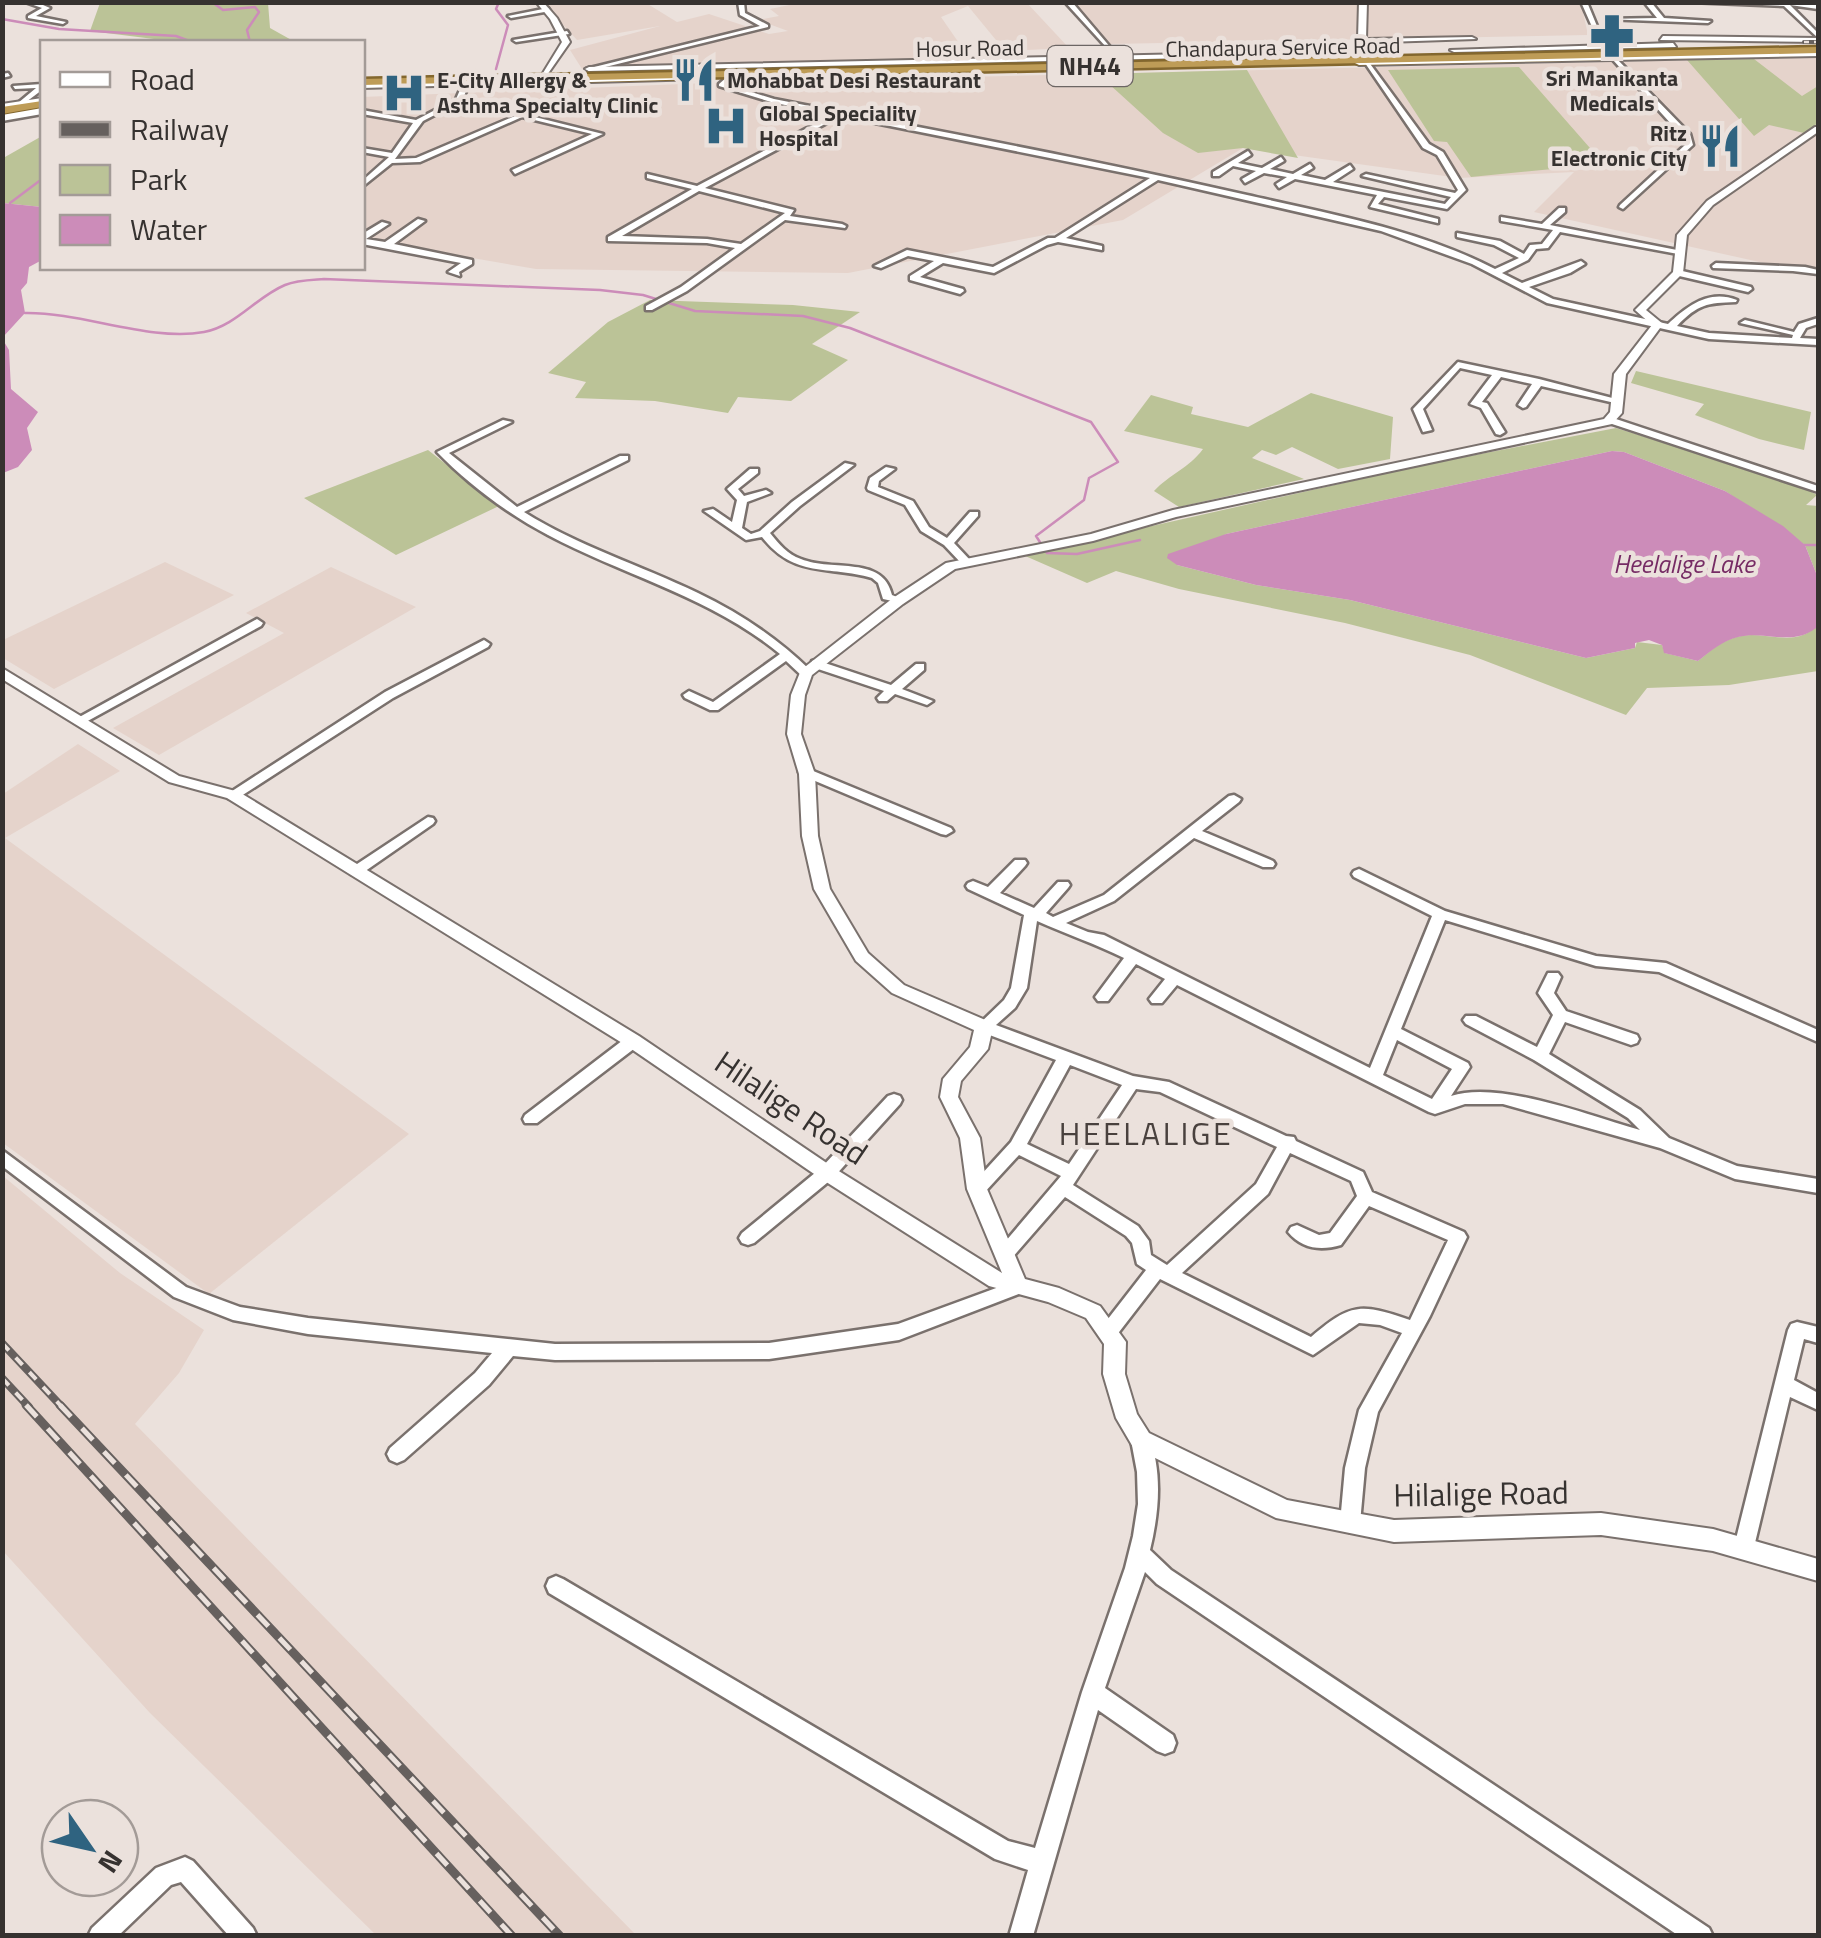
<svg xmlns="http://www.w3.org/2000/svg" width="1821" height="1938" font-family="'Titillium Web',sans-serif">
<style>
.built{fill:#e5d3cb}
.green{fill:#bbc397}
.water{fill:#cc8cb9}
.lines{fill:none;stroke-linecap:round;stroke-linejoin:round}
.stream{stroke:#cc8cb9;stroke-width:2.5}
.minor-casing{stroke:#7a716d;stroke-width:5}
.tertiary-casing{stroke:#7a716d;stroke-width:4}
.secondary-casing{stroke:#7a716d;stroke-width:5}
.trunk-casing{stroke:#83672e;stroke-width:5}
.minor{fill:#fff;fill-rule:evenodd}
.tertiary{fill:#fff;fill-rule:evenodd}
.secondary{fill:#fff;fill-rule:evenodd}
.trunk{fill:#be9c57;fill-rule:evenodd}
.rail-far2-casing{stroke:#66605e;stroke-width:4}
.rail-far1-casing{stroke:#66605e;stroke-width:8}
.rail-casing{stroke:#66605e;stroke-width:9}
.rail-far2{stroke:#ebe1dc;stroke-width:2.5;stroke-dasharray:5;stroke-linecap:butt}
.rail-far1{stroke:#ebe1dc;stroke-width:4;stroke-dasharray:10;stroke-linecap:butt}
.rail{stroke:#ebe1dc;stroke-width:5;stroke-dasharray:16;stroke-linecap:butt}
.labels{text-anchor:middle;stroke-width:9;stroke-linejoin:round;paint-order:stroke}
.far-street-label{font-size:22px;fill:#363230;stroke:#ebe1dc}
.far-poi-label{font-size:22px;font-weight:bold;fill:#363230;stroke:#ebe1dc;text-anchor:start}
.shield{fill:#ebe1dc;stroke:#6c6664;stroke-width:2.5}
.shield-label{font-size:25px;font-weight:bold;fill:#363230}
.far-water-label{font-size:25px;font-style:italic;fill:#762b64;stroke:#ebe1dc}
.near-street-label{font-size:32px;fill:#363230;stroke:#ebe1dc}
.quarter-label{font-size:32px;letter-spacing:2.5px;fill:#49413e;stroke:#ebe1dc}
</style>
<rect width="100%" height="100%" fill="#ebe1dc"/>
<path class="built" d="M 543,3 L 646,3 L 677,22 L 709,14 L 769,34 L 788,31 L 758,20 L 779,16 L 770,9 L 799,3 L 1027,3 L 1069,48 L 1005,51 L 968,6 L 941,17 L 970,59 L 582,69 L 570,50 L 660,26 L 577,40 Z
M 1071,3 L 1581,3 L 1588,35 L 1109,44 Z
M 1818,57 L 1818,275 L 1534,212 L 1574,172 L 1459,178 L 1243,148 L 1123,220 L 848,273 L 536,269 L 363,239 L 362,97 L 708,83 Z
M 165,562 L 234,595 L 54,689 L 3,658 L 3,640 Z
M 331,567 L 416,607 L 159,755 L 113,728 L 284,633 L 246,613 Z
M 78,744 L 120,771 L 5,838 L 409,1134 L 209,1294 L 3,1143 L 3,794 Z
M 3,1176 L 120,1273 L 204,1330 L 179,1373 L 135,1424 L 636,1935 L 376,1935 L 150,1713 L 3,1551 Z"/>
<path class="green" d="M 100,3 L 268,3 L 270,28 L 295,42 L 178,42 L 90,31 Z
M 1754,59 L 1802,96 L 1818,86 L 1818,123 L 1804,133 L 1769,125 L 1754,136 L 1687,60 Z
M 1519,67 L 1604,164 L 1471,177 L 1447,142 L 1434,141 L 1388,70 Z
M 1247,70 L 1298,158 L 1243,148 L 1198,153 L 1163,133 L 1098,74 Z
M 42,136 L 42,207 L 3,203 L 5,157 Z
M 650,300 L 793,305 L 860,312 L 812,344 L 848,360 L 791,401 L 738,397 L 728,413 L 655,401 L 575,398 L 586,382 L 548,373 L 608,322 Z
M 1636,371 L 1811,412 L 1804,450 L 1759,439 L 1695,415 L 1704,404 L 1631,383 Z
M 1311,393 L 1393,417 L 1390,459 L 1338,469 L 1292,447 L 1276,455 L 1262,450 L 1252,458 L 1304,479 L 1179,507 L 1154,491 C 1170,474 1189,468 1203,449 L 1124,431 L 1151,395 L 1193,407 L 1191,414 L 1248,427 Z
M 1616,428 L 1795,483 L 1817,495 L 1806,505 L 1818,506 L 1818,578 L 1805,545 L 1725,491 L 1624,452 L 1612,451 L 1226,534 L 1177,565 L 1256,585 L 1350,600 L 1586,658 L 1635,648 L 1637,642 L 1662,645 L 1665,653 L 1698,661 C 1711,650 1723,639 1741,636 C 1767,631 1801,650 1818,622 L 1818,671 L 1729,685 L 1647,688 L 1626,715 L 1470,655 L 1345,623 L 1179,589 L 1116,571 L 1087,583 L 1023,555 L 1423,465 Z
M 428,450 L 499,506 L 396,555 L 304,498 Z"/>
<path class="water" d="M 3,203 L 42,207 L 42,260 L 29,267 L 27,283 L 21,290 L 25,313 L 3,337 Z
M 3,340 L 9,350 L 11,389 L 38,412 L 27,428 L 32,450 L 18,467 L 3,473 Z
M 1612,451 L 1624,452 L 1725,491 L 1783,526 L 1805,545 L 1818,578 L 1816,628 C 1792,647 1765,630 1738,637 C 1722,641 1711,651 1698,661 L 1664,653 L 1662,645 L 1649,640 L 1635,643 L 1635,648 L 1586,658 L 1350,600 L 1256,585 L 1177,565 L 1167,558 L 1168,554 L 1226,534 Z"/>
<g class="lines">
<path class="stream" d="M 212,2 L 223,10 L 255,7 L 259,12 L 247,30 L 250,42
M 2,19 L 59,29 L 176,36 L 192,42
M 496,69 L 508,25 L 496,9 L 499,2
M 10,203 L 42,179
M 25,313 C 82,312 150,342 204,332 C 236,326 256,297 285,285 C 297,280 311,280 324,279 L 600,290 L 643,295 L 695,311 L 803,316 L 850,328 L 1091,422 L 1118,462 L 1089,478 L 1084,500 L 1036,536 L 1047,553 L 1077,554 L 1140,540
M 1803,545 L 1818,545"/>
<g class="minor-casing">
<path id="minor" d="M 25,2 L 36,2 L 50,8 L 36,16 L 66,22 L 63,24 L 28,18 L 28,16 L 42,8 Z
M 738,2 L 744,2 L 745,13 L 768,25 L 768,27 L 589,71 L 586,69 L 760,26 L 740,15 Z
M 1065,2 L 1072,2 L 1111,48 L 1107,48 Z
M 1581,2 L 1587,2 L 1606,48 L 1601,47 Z
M 1644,2 L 1651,2 L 1664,18 L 1711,21 L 1708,23 L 1604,19 L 1657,18 Z
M 1690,2 L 1800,2 L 1818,5 L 1818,9 L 1790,5 L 1818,33 L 1818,38 L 1784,6 Z
M 548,8 L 550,11 L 511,18 L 508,16 Z
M 567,31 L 569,34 L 516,42 L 513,40 Z
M 1615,57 L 1690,134 L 1693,145 L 1623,209 L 1619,207 L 1620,205 L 1685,145 L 1683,137 L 1613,60 Z
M 1368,61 L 1429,144 L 1443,152 L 1466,190 L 1447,209 L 1384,197 L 1378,204 L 1438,219 L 1438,223 L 1370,207 L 1377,195 L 1295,179 L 1279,188 L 1276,184 L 1287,177 L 1264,173 L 1245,183 L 1242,179 L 1256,171 L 1233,166 L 1219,176 L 1213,176 L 1213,172 L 1248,151 L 1251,155 L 1238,163 L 1262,168 L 1281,157 L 1284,161 L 1270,169 L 1293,174 L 1310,164 L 1313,168 L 1301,175 L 1325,180 L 1350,165 L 1353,169 L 1333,182 L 1445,204 L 1451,197 L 1362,176 L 1366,174 L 1455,193 L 1458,190 L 1437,155 L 1423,148 L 1365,63 Z
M 734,71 L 737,73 L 726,84 L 774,99 C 932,130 1090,159 1247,195 C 1330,214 1418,229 1495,269 L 1519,258 L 1494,245 L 1457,237 L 1457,233 L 1500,241 L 1524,254 L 1530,245 L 1542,244 L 1553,230 L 1501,221 L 1501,217 L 1542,224 L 1559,208 L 1565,208 L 1565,212 L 1550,225 L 1682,251 L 1678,254 L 1560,232 L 1548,248 L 1536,249 L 1528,260 L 1502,273 L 1522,283 L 1581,261 L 1585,264 L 1570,273 L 1529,287 L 1553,299 L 1668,324 C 1688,305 1710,289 1737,300 L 1736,302 C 1707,303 1698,304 1677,326 L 1709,333 L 1792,338 L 1793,335 L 1740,323 L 1745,320 L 1794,332 L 1799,324 L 1818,318 L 1818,324 L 1806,328 L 1800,338 L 1818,339 L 1818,345 L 1709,339 L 1547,303 L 1472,264 L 1381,231 L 1158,180 L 1066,238 L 1102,246 L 1102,250 L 1058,242 L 1047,245 L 994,273 L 943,263 L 920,277 L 963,289 L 964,291 L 960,294 L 910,280 L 910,276 L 934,261 L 908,256 L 881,268 L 874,266 L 907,250 L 993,267 L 1048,238 L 1055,238 L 1150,178 L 840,116 L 705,188 L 794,210 L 790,216 L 842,224 L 846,226 L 845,228 L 785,220 L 687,291 L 652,310 L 646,310 L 646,306 L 681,287 L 735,248 L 707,243 L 608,241 L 608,237 L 692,189 L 647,178 L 647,174 L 697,186 L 832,115 L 771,102 L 719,86 L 719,84 ZM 699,191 L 785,213 L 741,244 L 707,239 L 622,236 Z
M 8,73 L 10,76 L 2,78 L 2,74 Z
M 466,81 L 469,83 L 463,99 L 603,134 L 515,174 L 512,170 L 592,134 L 522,117 L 420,162 L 392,163 L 362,187 L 362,181 L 389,157 L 362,152 L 362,148 L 392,153 L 413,123 L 362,114 L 362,110 L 416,120 L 456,99 L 463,83 ZM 460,102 L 515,116 L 416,158 L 395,159 L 423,121 Z
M 42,84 L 42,90 L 22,105 L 18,105 L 18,103 L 36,88 L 15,89 L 13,86 Z
M 418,219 L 425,221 L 394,244 L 472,260 L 472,264 L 459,272 L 460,276 L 448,272 L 461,263 L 362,244 L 362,234 L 382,222 L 389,224 L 366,239 L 385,242 Z
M 1716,263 L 1805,267 L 1818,270 L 1818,274 L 1793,271 L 1713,268 L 1712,266 Z
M 1678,270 L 1751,287 L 1752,289 L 1748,292 L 1675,275 L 1675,271 Z
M 1458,362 L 1539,379 L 1620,400 L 1615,403 L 1541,386 L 1526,407 L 1523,408 L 1518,405 L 1532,384 L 1501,377 L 1482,402 L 1487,403 L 1505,432 L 1500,435 L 1496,434 L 1481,408 L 1470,404 L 1492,375 L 1460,368 L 1423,409 L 1432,430 L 1423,432 L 1413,409 Z
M 1610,417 L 1818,486 L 1818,492 L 1606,422 L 1606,418 Z
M 503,420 L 512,422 L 449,453 L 517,507 L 620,456 L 628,456 L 628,460 L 524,512 C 578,546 640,565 698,593 C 740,613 777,638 810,670 L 810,676 L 802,676 L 786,661 L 718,710 L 710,710 L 685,698 L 683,695 L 689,691 L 713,702 L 780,654 C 711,597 625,576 548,535 C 508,514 468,484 437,452 Z
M 845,463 L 854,465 L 800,506 L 770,533 C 779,544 787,554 801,559 C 833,572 883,555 892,595 L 902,599 L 902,603 L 883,599 L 878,583 L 872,578 C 828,565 795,579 762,537 L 746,540 L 704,511 L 713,509 L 732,522 L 737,500 L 727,489 L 750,469 L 758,469 L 758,473 L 738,489 L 744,496 L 766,490 L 771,493 L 747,502 L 742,528 L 751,534 L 760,531 L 792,502 Z
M 886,467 L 895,469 L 879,481 L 878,487 L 913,501 L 929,527 L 947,538 L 970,512 L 978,512 L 978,516 L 954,543 L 970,560 L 970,564 L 962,564 L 944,545 L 921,531 L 905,505 L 868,490 L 867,488 L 870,478 Z
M 257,619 L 263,623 L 261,626 L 84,723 L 76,723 L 74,720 Z
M 484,640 L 490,644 L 488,647 L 393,698 L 238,798 L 228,798 L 226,795 L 385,692 Z
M 816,660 L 891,685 L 916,664 L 924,664 L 924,670 L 902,689 L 933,701 L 927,705 L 895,694 L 887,701 L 879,701 L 877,698 L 884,691 L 812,667 L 812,661 Z
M 806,768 L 951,828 L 953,831 L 946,835 L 941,834 L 801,775 L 799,772 Z
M 1234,795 L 1241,799 L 1239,802 L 1202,831 L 1273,861 L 1275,864 L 1273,867 L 1263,867 L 1194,838 L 1114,901 L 1066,923 L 1088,932 L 1104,935 L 1370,1068 L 1432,916 L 1354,877 L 1352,874 L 1354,871 L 1359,869 L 1445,911 L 1596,956 L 1666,963 L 1818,1030 L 1818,1042 L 1659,972 L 1596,966 L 1445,920 L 1401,1029 L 1468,1063 L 1470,1067 L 1451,1096 C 1499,1080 1590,1116 1640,1130 L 1628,1118 L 1534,1060 L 1466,1024 L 1463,1020 L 1466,1016 L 1476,1016 L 1537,1047 L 1553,1015 L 1538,993 L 1548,973 L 1558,973 L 1561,977 L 1554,993 L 1566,1011 L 1637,1035 L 1639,1039 L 1637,1043 L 1631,1045 L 1565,1022 L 1549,1054 L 1640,1110 L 1669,1138 L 1737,1166 L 1818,1179 L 1818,1193 L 1735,1179 L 1660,1148 L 1503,1104 L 1465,1104 L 1435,1114 L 1429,1112 L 1177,985 L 1162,1003 L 1152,1003 L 1149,999 L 1165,979 L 1136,964 L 1108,1001 L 1098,1001 L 1095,997 L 1098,993 L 1124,958 C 1096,944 1066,934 1037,921 L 1027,988 L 1015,1008 L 996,1025 L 1133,1076 L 1169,1082 L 1286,1136 L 1294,1137 L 1296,1141 L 1363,1172 L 1372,1192 L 1464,1232 L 1467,1237 L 1430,1316 L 1378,1412 L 1365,1468 L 1360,1523 L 1357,1530 L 1350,1532 L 1343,1530 L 1340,1523 L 1345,1468 L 1359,1410 L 1402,1333 L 1380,1325 L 1359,1323 L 1313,1355 L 1160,1279 L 1116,1336 L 1110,1338 L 1104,1336 L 1101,1330 L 1104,1324 L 1146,1270 L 1137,1264 L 1132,1243 L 1126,1236 L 1065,1197 L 1011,1259 L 1005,1261 L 999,1259 L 996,1254 L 999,1249 L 1061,1176 L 1019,1155 L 983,1194 L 977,1196 L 971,1194 L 968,1189 L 1011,1142 L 1056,1060 L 979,1031 L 976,1027 L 1004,1000 L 1011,988 L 1024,915 L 968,889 L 966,886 L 968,883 L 973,881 L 988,887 L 1015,860 L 1025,860 L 1027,863 L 1025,866 L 1000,893 L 1034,908 L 1058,882 L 1068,882 L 1070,885 L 1068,888 L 1046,913 L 1053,917 L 1104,895 L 1229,796 ZM 1397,1040 L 1452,1069 L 1432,1099 L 1383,1075 ZM 1070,1065 L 1122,1085 L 1069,1164 L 1027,1144 ZM 1136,1089 L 1160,1092 L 1277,1147 L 1256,1184 L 1167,1265 L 1151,1255 L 1149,1241 L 1138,1226 L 1073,1185 ZM 1290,1153 L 1351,1181 L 1357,1196 L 1330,1233 L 1319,1235 L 1297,1225 L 1291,1227 L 1288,1232 C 1302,1249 1321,1251 1341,1245 L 1369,1206 L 1448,1240 L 1410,1320 C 1360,1303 1351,1303 1311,1337 L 1182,1273 L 1268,1194 Z
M 428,817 L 433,818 L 435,821 L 433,824 L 361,874 L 351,874 L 349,871 L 351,868 Z
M 633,1035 L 639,1037 L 641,1041 L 639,1045 L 537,1123 L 525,1123 L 523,1119 L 525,1115 L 627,1037 Z
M 894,1094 L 900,1096 L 902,1100 L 900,1104 L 833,1178 L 754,1243 L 748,1245 L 742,1243 L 739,1238 L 742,1233 L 821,1168 L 888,1096 Z
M 2,1150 L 186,1287 L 240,1307 L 308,1318 L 555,1344 L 769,1343 L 898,1324 L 1018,1280 L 1024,1282 L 1027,1287 L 1024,1292 L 899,1340 L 769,1359 L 555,1360 L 513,1356 L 489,1385 L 404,1460 L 397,1463 L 390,1460 L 387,1454 L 390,1448 L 475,1373 L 492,1353 L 308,1334 L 233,1320 L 174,1297 L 2,1166 Z
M 1797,1322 L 1818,1327 L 1818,1343 L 1804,1339 L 1794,1380 L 1818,1393 L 1818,1410 L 1790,1397 L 1754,1547 L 1751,1554 L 1744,1557 L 1737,1554 L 1734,1547 L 1788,1330 L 1791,1324 Z
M 1141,1431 L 1148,1434 C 1163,1470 1159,1513 1150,1550 L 1171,1570 L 1709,1928 L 1713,1936 L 1679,1936 L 1157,1584 L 1145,1572 L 1105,1688 L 1173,1735 L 1176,1743 L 1173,1751 L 1165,1754 L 1157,1751 L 1098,1710 L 1033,1936 L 1009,1936 L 1028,1870 L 995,1859 L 549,1593 L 546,1586 L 549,1579 L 556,1576 L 563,1579 L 1008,1841 L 1035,1848 L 1082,1692 L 1125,1568 L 1133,1536 L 1138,1504 L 1137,1472 L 1131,1440 L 1134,1434 Z
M 185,1857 L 193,1861 L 253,1928 L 257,1936 L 229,1936 L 181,1882 L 171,1885 L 118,1936 L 88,1936 L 92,1928 L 156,1868 Z"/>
</g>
<g class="tertiary-casing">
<path id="tertiary" d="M 536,2 L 543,2 L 557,18 L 570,42 L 547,75 L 543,73 L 562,42 L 550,19 Z
M 1359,2 L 1367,2 L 1366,39 L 1472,37 L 1476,39 L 1355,43 L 1358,39 Z
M 1663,36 L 1818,38 L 1818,42 L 1660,40 Z
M 1673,43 L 1676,47 L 1454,52 L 1450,50 Z
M 1373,50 L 1376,54 L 589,71 L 585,69 L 589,67 Z
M 1818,52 L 1818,56 L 1359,65 L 1355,63 L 1359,61 Z
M 706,75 L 703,79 L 362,88 L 362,84 Z
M 42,98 L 42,102 L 2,109 L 2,104 Z
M 1815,127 L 1818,127 L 1818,132 L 1713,205 L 1687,235 L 1683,273 L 1646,310 L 1663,324 L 1626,374 L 1622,413 L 1612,424 L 1176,517 L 1093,541 L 955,569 L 903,604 L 812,675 L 805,695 L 801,734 L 815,774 L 818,836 L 830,889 L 868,953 L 904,985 L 990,1022 L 993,1027 L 988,1049 L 961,1081 L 958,1097 L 980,1138 L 987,1189 L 1025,1279 L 1059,1288 L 1100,1306 L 1126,1342 L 1125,1374 L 1137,1414 L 1149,1433 L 1287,1500 L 1350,1512 L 1394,1520 L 1601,1513 L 1713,1529 L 1818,1559 L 1818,1581 L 1713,1551 L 1601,1535 L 1394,1542 L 1276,1518 L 1133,1447 L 1116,1418 L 1103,1374 L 1104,1344 L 1086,1318 L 1048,1302 L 989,1286 L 820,1178 L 627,1046 L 227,798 L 169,782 L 2,679 L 2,668 L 179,776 L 239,792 L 639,1036 L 834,1168 L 1002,1273 L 967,1189 L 960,1138 L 940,1097 L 943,1079 L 970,1047 L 974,1030 L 892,993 L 856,961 L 814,889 L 802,836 L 799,774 L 787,734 L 791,695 L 801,670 L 893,598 L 946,563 L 1091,534 L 1173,510 L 1604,419 L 1610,412 L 1614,374 L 1652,325 L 1635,310 L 1673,272 L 1677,235 L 1707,201 Z"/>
</g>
<g class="secondary-casing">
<path id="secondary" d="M 42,108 L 42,114 L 2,121 L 2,115 Z"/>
</g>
<g class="trunk-casing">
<path id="trunk" d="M 1818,47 L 1818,53 L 362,85 L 362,79 Z
M 42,101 L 42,107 L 2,114 L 2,107 Z"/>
</g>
<use href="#minor" class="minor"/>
<use href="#tertiary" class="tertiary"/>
<use href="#secondary" class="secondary"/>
<use href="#trunk" class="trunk"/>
<g class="rail-far2-casing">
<path id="rail-far2" d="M 1804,42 L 1818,42"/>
</g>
<g class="rail-far1-casing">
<path id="rail-far1" d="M 2,1343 L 62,1407
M 2,1378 L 29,1407"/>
</g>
<g class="rail-casing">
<path id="rail" d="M 26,1405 L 512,1936
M 60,1405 L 560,1936"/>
</g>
<use href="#rail-far2" class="rail-far2"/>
<use href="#rail-far1" class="rail-far1"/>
<use href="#rail" class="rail"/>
</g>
<defs>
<g id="pharmacy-bare" transform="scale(3.45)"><path d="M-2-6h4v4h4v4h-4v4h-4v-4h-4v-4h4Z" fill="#2f6380" stroke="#ebe1dc" stroke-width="2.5" paint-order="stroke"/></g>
<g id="restaurant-bare" transform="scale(3.45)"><path d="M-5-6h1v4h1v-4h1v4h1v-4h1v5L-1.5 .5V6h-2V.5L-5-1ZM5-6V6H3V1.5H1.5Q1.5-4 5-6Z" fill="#2f6380" stroke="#ebe1dc" stroke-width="2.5" paint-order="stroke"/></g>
<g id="hospital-bare" transform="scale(3.45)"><path d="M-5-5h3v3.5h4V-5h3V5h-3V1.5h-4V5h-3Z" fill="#2f6380" stroke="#ebe1dc" stroke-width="2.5" paint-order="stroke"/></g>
</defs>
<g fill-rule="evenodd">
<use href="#pharmacy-bare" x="1612" y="36"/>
<use href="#restaurant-bare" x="694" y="80"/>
<use href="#hospital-bare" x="404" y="93"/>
<use href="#hospital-bare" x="726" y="126"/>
<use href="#restaurant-bare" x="1720" y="146"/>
</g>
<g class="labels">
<g class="far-street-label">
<text transform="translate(1283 47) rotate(-1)" y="8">Chandapura Service Road</text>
<text transform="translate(970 48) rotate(-1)" y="8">Hosur Road</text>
</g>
<g class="far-poi-label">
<text x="1612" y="86" text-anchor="middle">Sri Manikanta<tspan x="1612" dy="25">Medicals</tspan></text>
<text x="437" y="88">E-City Allergy &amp;<tspan x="437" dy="25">Asthma Specialty Clinic</tspan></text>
<text x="727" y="88">Mohabbat Desi Restaurant</text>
<text x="759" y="121">Global Speciality<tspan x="759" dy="25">Hospital</tspan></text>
<text x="1687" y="141" text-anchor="end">Ritz<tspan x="1687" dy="25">Electronic City</tspan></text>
</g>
<rect class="shield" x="1047.5" y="46" width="85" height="40" rx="8"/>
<g class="shield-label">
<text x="1090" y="75">NH44</text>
</g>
<g class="far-water-label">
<text x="1684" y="573">Heelalige Lake</text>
</g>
<g class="near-street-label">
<text transform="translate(791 1108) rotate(34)" y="11">Hilalige Road</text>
<text transform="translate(1481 1494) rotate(-1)" y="11">Hilalige Road</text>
</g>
<g class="quarter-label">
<text x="1146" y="1145">HEELALIGE</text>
</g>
</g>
<rect width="1821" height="1938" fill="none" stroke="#363230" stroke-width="10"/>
<rect x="40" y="40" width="325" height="230" fill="#ebe1dc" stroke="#a39b97" stroke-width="2.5"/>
<rect x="60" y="72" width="50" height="15" fill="#ffffff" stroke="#a39b97" stroke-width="2.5"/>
<text x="130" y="90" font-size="30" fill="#363230">Road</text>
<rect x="60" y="122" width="50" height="15" fill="#66605e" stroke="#a39b97" stroke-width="2.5"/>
<text x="130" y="140" font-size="30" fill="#363230">Railway</text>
<rect x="60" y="165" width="50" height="30" fill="#bbc397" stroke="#a39b97" stroke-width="2.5"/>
<text x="130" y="190" font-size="30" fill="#363230">Park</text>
<rect x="60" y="215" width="50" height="30" fill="#cc8cb9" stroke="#a39b97" stroke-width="2.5"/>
<text x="130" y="240" font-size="30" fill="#363230">Water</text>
<g transform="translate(90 1848) rotate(124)"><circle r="48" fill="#ebe1dc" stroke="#a39b97" stroke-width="2.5"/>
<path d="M0-8L18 38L0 25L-18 38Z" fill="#2f6380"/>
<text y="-15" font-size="28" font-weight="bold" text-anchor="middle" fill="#363230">N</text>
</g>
</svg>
